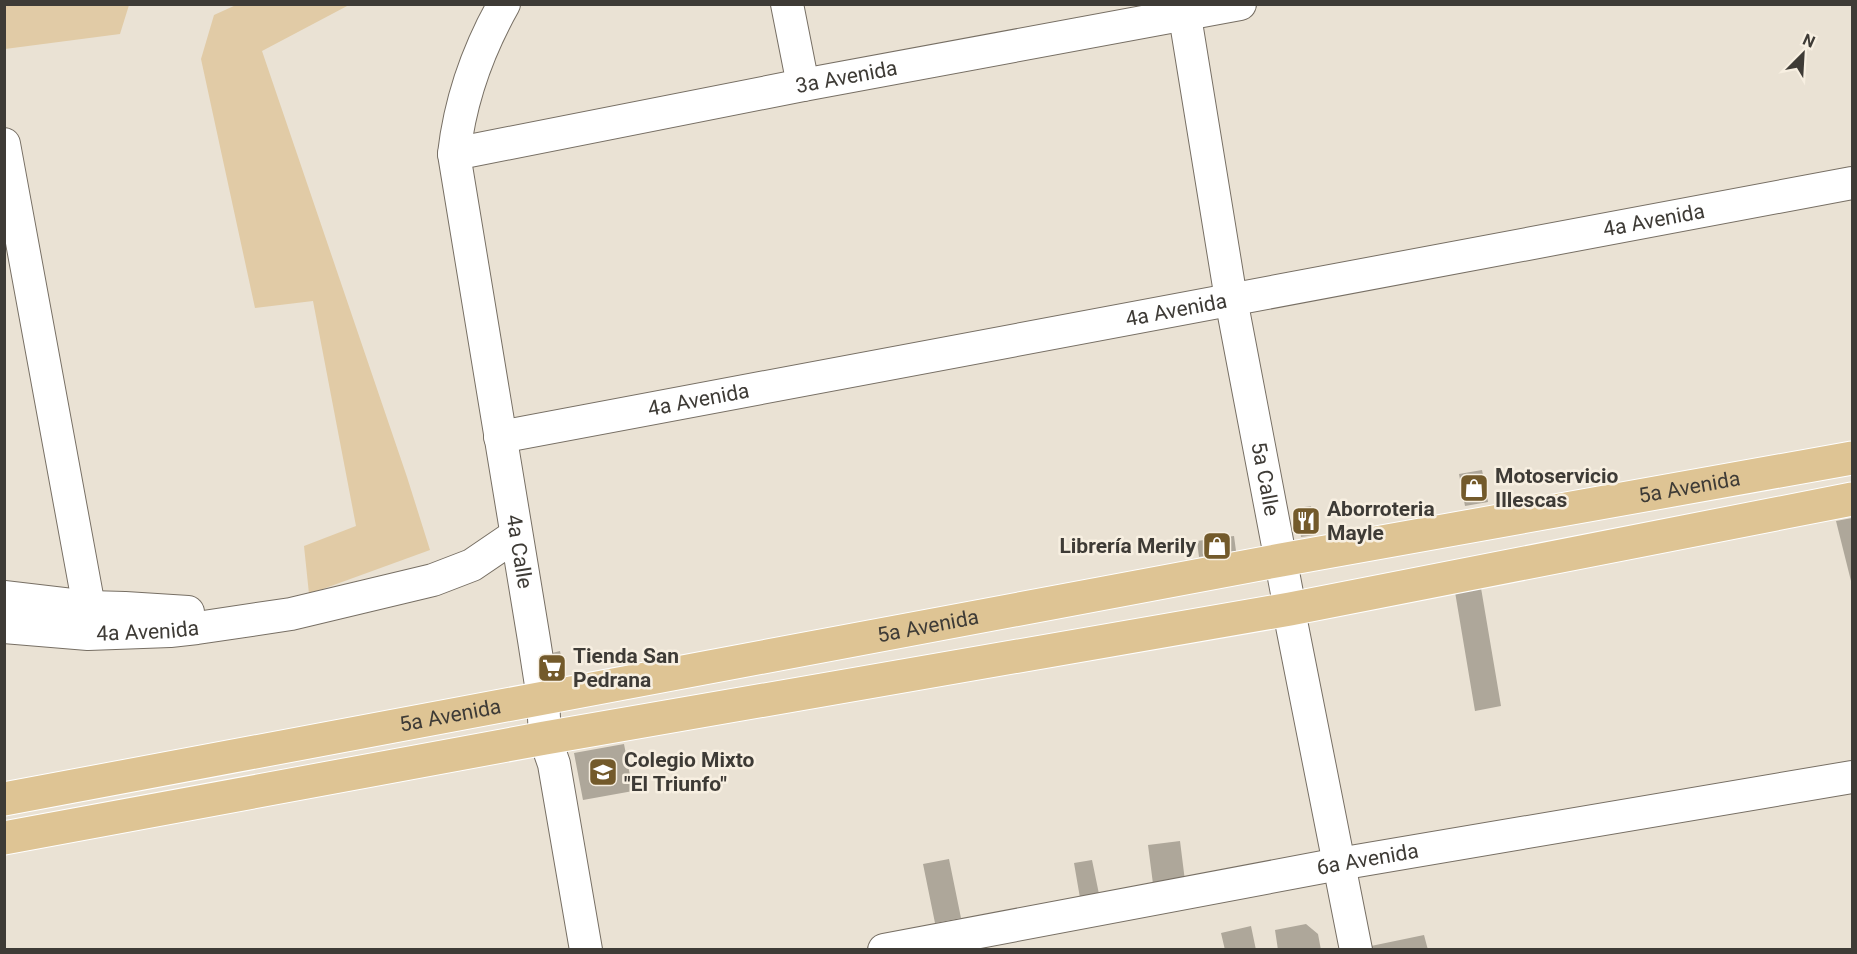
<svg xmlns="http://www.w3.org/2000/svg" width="1857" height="954" font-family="Roboto,sans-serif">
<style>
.green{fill:#e1cba6}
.building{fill:#aea79a}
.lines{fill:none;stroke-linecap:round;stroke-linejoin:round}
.minor-casing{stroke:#776f64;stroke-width:34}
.major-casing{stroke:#fff;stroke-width:35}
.minor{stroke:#fff;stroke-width:32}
.major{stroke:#dec494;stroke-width:33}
.labels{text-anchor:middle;stroke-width:5;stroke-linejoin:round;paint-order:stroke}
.street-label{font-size:21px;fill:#3e3b36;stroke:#f7efe1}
.poi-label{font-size:21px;font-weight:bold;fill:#3e3b36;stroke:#f7efe1;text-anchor:start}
</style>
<rect width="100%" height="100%" fill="#eae2d4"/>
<path class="green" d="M 4,5 L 5,4 L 129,5 L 120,34 L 5,49 Z
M 236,5 L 349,5 L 262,51 L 407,477 L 430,550 L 309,594 L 304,546 L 356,526 L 313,301 L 255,308 L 201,59 L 214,15 Z"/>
<path class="building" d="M 1482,470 L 1488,502 L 1465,506 L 1459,474 Z
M 1311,506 L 1315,535 L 1301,537 L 1297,508 Z
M 1852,518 L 1852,585 L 1836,521 Z
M 1234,536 L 1236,551 L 1199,557 L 1197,541 Z
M 1481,588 L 1501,706 L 1475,711 L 1455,592 Z
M 560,651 L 566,681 L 543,684 L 540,656 Z
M 624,744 L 633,791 L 583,800 L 574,753 Z
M 1180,841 L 1185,881 L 1153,884 L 1148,845 Z
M 949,859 L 961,918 L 935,923 L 923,864 Z
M 1092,860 L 1099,894 L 1080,898 L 1074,863 Z
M 1306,924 L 1318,934 L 1321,950 L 1278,950 L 1275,930 Z
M 1251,926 L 1256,950 L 1225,950 L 1221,933 Z
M 1424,935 L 1428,950 L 1372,950 L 1371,946 Z"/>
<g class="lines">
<g class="minor-casing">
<g id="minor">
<path id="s1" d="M 504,4 C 478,50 460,101 454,154 L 534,640 L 543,698 L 545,738 L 554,764 L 586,950"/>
<path d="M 787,4 L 803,85"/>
<path id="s2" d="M 1183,4 L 1231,299 L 1290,609 L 1292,626 L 1356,950"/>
<path d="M 4,144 L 89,607"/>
<path id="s3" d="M 454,154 L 803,85 L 1240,4"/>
<path id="s4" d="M 500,437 L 1852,183"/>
<path d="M 4,597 L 89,607 L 125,608 L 188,612"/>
<path id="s5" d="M 4,627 L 88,634 L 170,631 L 197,628 L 291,614 L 433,580 L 472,565 L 516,535"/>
<path id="s6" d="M 884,950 L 1339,864 L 1852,777"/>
</g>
</g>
<g class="major-casing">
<g id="major">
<path id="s7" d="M 4,799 L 1281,560 L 1852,458"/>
<path d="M 4,838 L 545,738 L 1290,609 L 1852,499"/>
</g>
</g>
<use href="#minor" class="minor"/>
<use href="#major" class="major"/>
</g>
<defs>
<g id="shop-square" transform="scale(1.5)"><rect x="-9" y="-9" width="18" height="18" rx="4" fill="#735a2b" stroke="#f7efe1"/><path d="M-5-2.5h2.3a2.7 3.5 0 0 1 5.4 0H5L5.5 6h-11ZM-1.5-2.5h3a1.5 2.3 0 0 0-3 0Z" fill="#fff"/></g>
<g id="restaurant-square" transform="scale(1.5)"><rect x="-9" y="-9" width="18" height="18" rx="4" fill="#735a2b" stroke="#f7efe1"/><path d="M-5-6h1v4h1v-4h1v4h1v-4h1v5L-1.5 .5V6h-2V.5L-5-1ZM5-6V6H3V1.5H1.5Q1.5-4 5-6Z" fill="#fff"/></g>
<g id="supermarket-square" transform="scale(1.5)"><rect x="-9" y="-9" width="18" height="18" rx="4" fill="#735a2b" stroke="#f7efe1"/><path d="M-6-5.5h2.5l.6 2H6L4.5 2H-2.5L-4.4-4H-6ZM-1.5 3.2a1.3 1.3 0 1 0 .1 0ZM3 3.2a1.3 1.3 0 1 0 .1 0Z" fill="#fff"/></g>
<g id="school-square" transform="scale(1.5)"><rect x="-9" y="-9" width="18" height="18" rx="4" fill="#735a2b" stroke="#f7efe1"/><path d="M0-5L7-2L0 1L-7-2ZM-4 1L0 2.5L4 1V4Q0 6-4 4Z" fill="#fff"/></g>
</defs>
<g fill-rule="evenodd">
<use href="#shop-square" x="1474" y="488"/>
<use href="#restaurant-square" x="1306" y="521"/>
<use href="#shop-square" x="1217" y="546"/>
<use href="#supermarket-square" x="552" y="668"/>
<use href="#school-square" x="603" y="772"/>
</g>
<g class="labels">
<g class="street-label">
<text dy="7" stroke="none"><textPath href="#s3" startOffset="400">3a Avenida</textPath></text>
<text dy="7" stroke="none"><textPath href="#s4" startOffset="1174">4a Avenida</textPath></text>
<text dy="7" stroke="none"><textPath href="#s4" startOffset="688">4a Avenida</textPath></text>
<text dy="7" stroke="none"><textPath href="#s4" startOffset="202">4a Avenida</textPath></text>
<text dy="7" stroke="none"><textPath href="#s2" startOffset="482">5a Calle</textPath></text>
<text dy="7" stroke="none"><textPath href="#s7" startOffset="1714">5a Avenida</textPath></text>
<text dy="7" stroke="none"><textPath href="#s1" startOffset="562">4a Calle</textPath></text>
<text dy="7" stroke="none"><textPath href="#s7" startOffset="940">5a Avenida</textPath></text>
<text dy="7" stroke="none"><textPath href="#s5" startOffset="144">4a Avenida</textPath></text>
<text dy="7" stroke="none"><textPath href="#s7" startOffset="454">5a Avenida</textPath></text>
<text dy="7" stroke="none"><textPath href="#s6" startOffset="492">6a Avenida</textPath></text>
</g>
<g class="poi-label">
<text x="1495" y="483">Motoservicio<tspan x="1495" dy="24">Illescas</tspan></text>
<text x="1327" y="516">Aborroteria<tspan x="1327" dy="24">Mayle</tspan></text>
<text x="1196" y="553" text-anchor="end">Librería Merily</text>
<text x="573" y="663">Tienda San<tspan x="573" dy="24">Pedrana</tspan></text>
<text x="624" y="767">Colegio Mixto<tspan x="624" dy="24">"El Triunfo"</tspan></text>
</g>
</g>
<rect width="1857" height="954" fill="none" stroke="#3e3b36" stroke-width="12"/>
<g transform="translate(1803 54) rotate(24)" stroke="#f7efe1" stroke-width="4.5" paint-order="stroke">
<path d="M0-4.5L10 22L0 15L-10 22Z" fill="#3e3b36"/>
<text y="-9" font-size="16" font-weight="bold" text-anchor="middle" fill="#3e3b36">N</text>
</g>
</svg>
